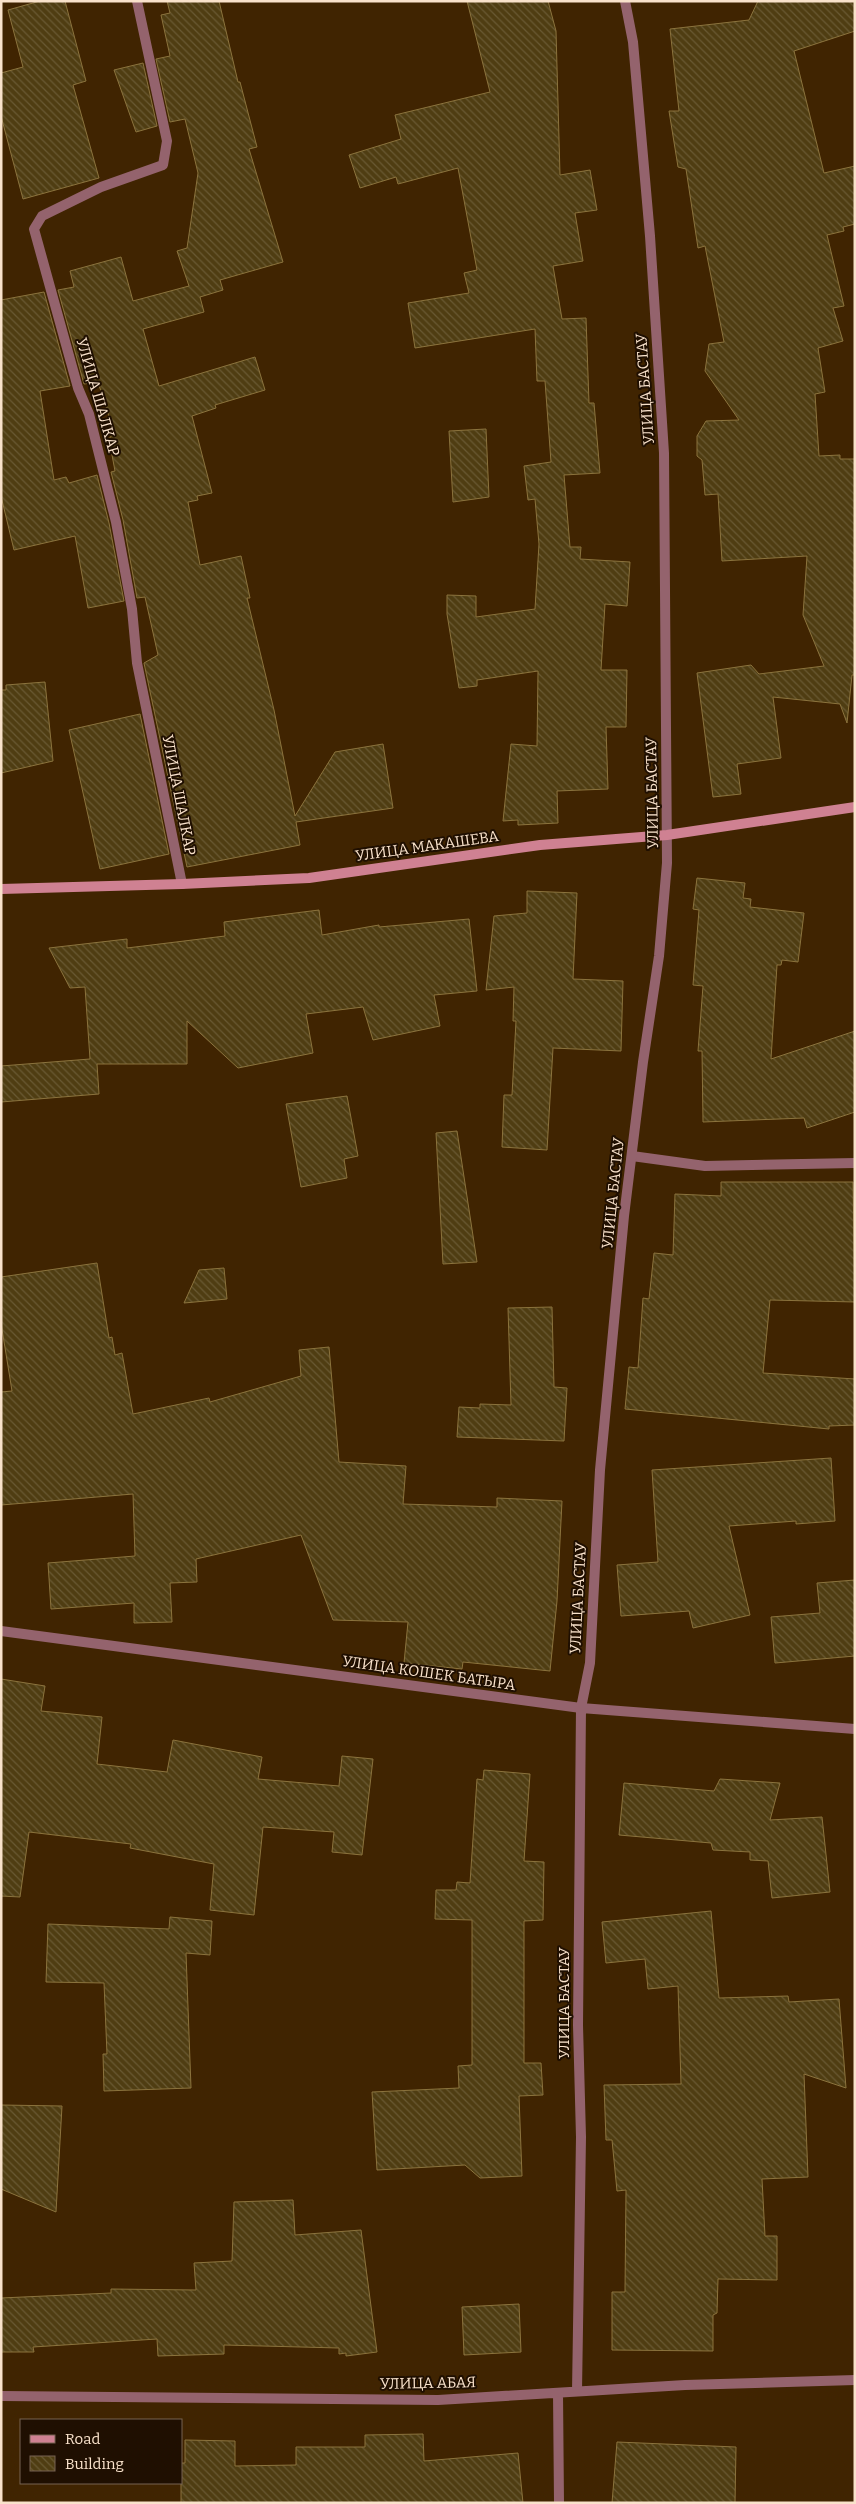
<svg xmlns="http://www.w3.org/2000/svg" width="856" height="2504" font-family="Bitter,serif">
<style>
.building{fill:url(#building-back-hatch);stroke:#8b733d}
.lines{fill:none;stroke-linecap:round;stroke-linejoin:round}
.lane{stroke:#94636d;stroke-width:10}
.street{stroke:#94636d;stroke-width:10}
.secondary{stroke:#cf8192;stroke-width:10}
.labels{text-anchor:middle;stroke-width:4;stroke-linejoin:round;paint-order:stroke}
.street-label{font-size:15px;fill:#f9e2cb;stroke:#1f0f01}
</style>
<defs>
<pattern id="building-back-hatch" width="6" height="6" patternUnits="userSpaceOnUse" patternTransform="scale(1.25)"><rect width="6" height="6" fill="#4f3d12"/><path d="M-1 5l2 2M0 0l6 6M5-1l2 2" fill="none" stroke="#695933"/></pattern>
</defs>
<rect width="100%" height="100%" fill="#402401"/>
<path class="building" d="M 40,1 L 65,1 L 86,81 L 73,85 L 99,178 L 23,199 L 1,116 L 1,73 L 23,67 L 8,10 Z
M 167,1 L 219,1 L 238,82 L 240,82 L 257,147 L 249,149 L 283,262 L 220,280 L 223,290 L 200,297 L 204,312 L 143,329 L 159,386 L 255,357 L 265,390 L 215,405 L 216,408 L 192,416 L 212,493 L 197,496 L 198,500 L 188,502 L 200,565 L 241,556 L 250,598 L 247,598 L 274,710 L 295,816 L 335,752 L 383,744 L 393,808 L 296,822 L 300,845 L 187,867 L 144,663 L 158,655 L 145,597 L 137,598 L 123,520 L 111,472 L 115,471 L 109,439 L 114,432 L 98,382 L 84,384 L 58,290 L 74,287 L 70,271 L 121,257 L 133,301 L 189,286 L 177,251 L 187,248 L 198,173 L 185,119 L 170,122 L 156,59 L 170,56 L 161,15 L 170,13 Z
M 467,1 L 548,1 L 556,31 L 560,175 L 590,170 L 597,210 L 575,213 L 583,261 L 553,266 L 562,319 L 586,318 L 589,403 L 594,403 L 600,473 L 564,475 L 570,547 L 581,547 L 580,559 L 630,562 L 627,606 L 605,604 L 601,670 L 627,670 L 626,727 L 606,727 L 608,789 L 557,791 L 558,823 L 518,825 L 518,820 L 503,821 L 511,744 L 537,746 L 538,671 L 477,680 L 477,686 L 459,688 L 447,614 L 447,595 L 476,596 L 476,617 L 535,609 L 539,544 L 535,499 L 528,500 L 524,466 L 551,462 L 545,381 L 537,381 L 535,329 L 415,348 L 408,303 L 469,293 L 464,273 L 477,270 L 458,168 L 398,184 L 396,177 L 360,188 L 349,155 L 401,139 L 395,115 L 490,92 Z
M 758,1 L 855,1 L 855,31 L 794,51 L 824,173 L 855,166 L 855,224 L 843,227 L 844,231 L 827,235 L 844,306 L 833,308 L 843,341 L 818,348 L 825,392 L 815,394 L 819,456 L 840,455 L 840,459 L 855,459 L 855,675 L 852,675 L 847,723 L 840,704 L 773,697 L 781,758 L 737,764 L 741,794 L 713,797 L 697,673 L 751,665 L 759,674 L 824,666 L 803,615 L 807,556 L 722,561 L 718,494 L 705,495 L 702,460 L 697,456 L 697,436 L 706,421 L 739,420 L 705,371 L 709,344 L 724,342 L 705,246 L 698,248 L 686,169 L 678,167 L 669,111 L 679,111 L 670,29 L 749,20 Z
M 143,63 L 157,126 L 136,132 L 114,70 Z
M 44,292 L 70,386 L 40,391 L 54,480 L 66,477 L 69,483 L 97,475 L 109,523 L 124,601 L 88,608 L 75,536 L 14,550 L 1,496 L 1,300 Z
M 486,429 L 489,497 L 453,502 L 449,431 Z
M 45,682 L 53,761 L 1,773 L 1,690 L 6,690 L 6,685 Z
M 140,714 L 169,854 L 100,869 L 69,730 Z
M 697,878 L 745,883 L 743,898 L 751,899 L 750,907 L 804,913 L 798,962 L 782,960 L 781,965 L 777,965 L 771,1059 L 855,1031 L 855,1112 L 807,1128 L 804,1118 L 703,1122 L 702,1051 L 698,1051 L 703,986 L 693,985 L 699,910 L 693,909 Z
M 527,891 L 577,893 L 573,979 L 623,981 L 621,1051 L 553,1048 L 547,1150 L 502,1147 L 504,1095 L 512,1095 L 516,1021 L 513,1021 L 514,987 L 486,990 L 494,916 L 527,913 Z
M 319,910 L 322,935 L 379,925 L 379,927 L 469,919 L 477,991 L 434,995 L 440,1026 L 373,1040 L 363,1007 L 306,1014 L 313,1053 L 238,1068 L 187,1021 L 187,1064 L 97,1064 L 99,1094 L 1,1102 L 1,1066 L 90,1059 L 85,987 L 70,988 L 49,948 L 127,939 L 127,948 L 225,936 L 224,922 Z
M 347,1096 L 358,1156 L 344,1159 L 347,1178 L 301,1187 L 286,1104 Z
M 457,1131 L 477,1262 L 443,1264 L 436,1133 Z
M 721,1182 L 853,1182 L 855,1302 L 770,1300 L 763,1373 L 855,1379 L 855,1425 L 829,1426 L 829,1429 L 625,1409 L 629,1367 L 638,1368 L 643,1298 L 649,1299 L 654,1253 L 673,1255 L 675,1194 L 721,1196 Z
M 97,1263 L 109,1338 L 112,1337 L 115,1355 L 122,1353 L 133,1414 L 209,1398 L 210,1402 L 301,1376 L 299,1350 L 329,1347 L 339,1462 L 406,1466 L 403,1504 L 497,1507 L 497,1498 L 562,1501 L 557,1601 L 550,1671 L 463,1662 L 462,1669 L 404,1663 L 408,1622 L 333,1620 L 301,1535 L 196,1559 L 197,1582 L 170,1583 L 172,1622 L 134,1623 L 134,1603 L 51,1609 L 48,1563 L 135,1556 L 133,1494 L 1,1505 L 1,1392 L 12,1391 L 1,1323 L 1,1277 Z
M 224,1268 L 227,1299 L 184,1303 L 199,1270 Z
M 552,1307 L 554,1387 L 567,1388 L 564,1441 L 457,1437 L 459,1407 L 480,1408 L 480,1404 L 511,1405 L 508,1308 Z
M 831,1458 L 835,1521 L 796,1524 L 796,1521 L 729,1526 L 750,1615 L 693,1628 L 689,1611 L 621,1616 L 617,1565 L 658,1562 L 652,1470 Z
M 855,1580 L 855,1656 L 775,1663 L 771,1617 L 820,1613 L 817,1583 Z
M 1,1679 L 45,1686 L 41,1711 L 102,1717 L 97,1764 L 167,1772 L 173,1740 L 262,1757 L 258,1779 L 339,1786 L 342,1756 L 373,1759 L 362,1855 L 332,1852 L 334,1832 L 263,1827 L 254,1915 L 210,1910 L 214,1864 L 130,1848 L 131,1844 L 29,1832 L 20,1897 L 1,1896 Z
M 484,1770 L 530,1774 L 524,1861 L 544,1862 L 543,1920 L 524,1921 L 524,2063 L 541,2063 L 543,2095 L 519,2096 L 522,2176 L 480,2178 L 465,2165 L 377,2170 L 372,2092 L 459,2088 L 458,2066 L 472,2065 L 472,1920 L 435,1919 L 436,1890 L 456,1890 L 457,1882 L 470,1883 L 477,1779 L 483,1780 Z
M 720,1779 L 780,1783 L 770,1820 L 822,1817 L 830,1892 L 772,1898 L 768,1861 L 750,1860 L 750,1852 L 713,1850 L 711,1843 L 619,1835 L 624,1783 L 714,1791 Z
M 711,1911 L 719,1998 L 788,1996 L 789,2002 L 839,1999 L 846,2088 L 804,2074 L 808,2177 L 762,2179 L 765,2236 L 777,2236 L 777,2280 L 718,2279 L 717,2313 L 713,2315 L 713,2351 L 612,2350 L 612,2292 L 625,2292 L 626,2190 L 617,2191 L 612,2140 L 606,2140 L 604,2085 L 681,2084 L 678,1986 L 648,1989 L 645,1959 L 606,1963 L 602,1922 Z
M 170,1917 L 212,1921 L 210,1955 L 186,1953 L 191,2088 L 104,2091 L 103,2054 L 107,2054 L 104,1983 L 46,1982 L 48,1924 L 169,1929 Z
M 1,2105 L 62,2106 L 56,2212 L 1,2189 Z
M 293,2200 L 295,2235 L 361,2230 L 377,2352 L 346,2356 L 346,2353 L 339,2354 L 339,2348 L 224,2345 L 224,2354 L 158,2356 L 157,2339 L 33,2347 L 34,2352 L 1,2352 L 1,2298 L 111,2293 L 111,2289 L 196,2290 L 194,2263 L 232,2261 L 234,2202 Z
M 519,2304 L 521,2352 L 464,2355 L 462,2307 Z
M 423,2434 L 424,2461 L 518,2453 L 523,2503 L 181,2503 L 181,2463 L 185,2463 L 185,2440 L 235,2441 L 235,2466 L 296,2465 L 296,2447 L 365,2447 L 365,2435 Z
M 617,2442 L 736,2447 L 735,2503 L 612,2503 Z"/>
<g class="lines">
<path class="lane" d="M 632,1156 L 705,1166 L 855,1163"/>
<path class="street" d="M 137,1 L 167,141 L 163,165 L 101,187 L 42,216 L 34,229 L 78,388 L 89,414 L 116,522 L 132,609 L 137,663 L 182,884
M 1,1631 L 581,1708 L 855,1729
M 577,2391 L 581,2137 L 578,2025 L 581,1708 L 590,1663 L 600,1470 L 624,1216 L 643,1062 L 659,956 L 667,863 L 664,453 L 650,236 L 633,42 L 625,1
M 558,2393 L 559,2503
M 1,2396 L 438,2400 L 685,2385 L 855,2380"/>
<path class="secondary" d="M 1,889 L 182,884 L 309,878 L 540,845 L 667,835 L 855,807"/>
</g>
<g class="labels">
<g class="street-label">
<text transform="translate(645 389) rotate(-94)" y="5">УЛИЦА БАСТАУ</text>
<text transform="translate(98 397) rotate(74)" y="5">УЛИЦА ШАЛКАР</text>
<text transform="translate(652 793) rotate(-91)" y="5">УЛИЦА БАСТАУ</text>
<text transform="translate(179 795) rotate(79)" y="5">УЛИЦА ШАЛКАР</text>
<text transform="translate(427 846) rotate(-8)" y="5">УЛИЦА МАКАШЕВА</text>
<text transform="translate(613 1193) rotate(-84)" y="5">УЛИЦА БАСТАУ</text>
<text transform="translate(578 1598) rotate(-87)" y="5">УЛИЦА БАСТАУ</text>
<text transform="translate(429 1673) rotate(8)" y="5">УЛИЦА КОШЕК БАТЫРА</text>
<text transform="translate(564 2003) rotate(-90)" y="5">УЛИЦА БАСТАУ</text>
<text transform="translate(428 2383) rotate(-1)" y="5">УЛИЦА АБАЯ</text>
</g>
</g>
<rect width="856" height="2504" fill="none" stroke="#f9e2cb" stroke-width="5"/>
<rect x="20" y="2419" width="162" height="65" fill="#1f0f01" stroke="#766352"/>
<rect x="30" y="2435" width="25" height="8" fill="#cf8192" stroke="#766352"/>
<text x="65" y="2444" font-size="15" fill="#f9e2cb">Road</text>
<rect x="30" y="2456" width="25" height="15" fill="url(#building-back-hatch)" stroke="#766352"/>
<text x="65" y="2469" font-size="15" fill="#f9e2cb">Building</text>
</svg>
